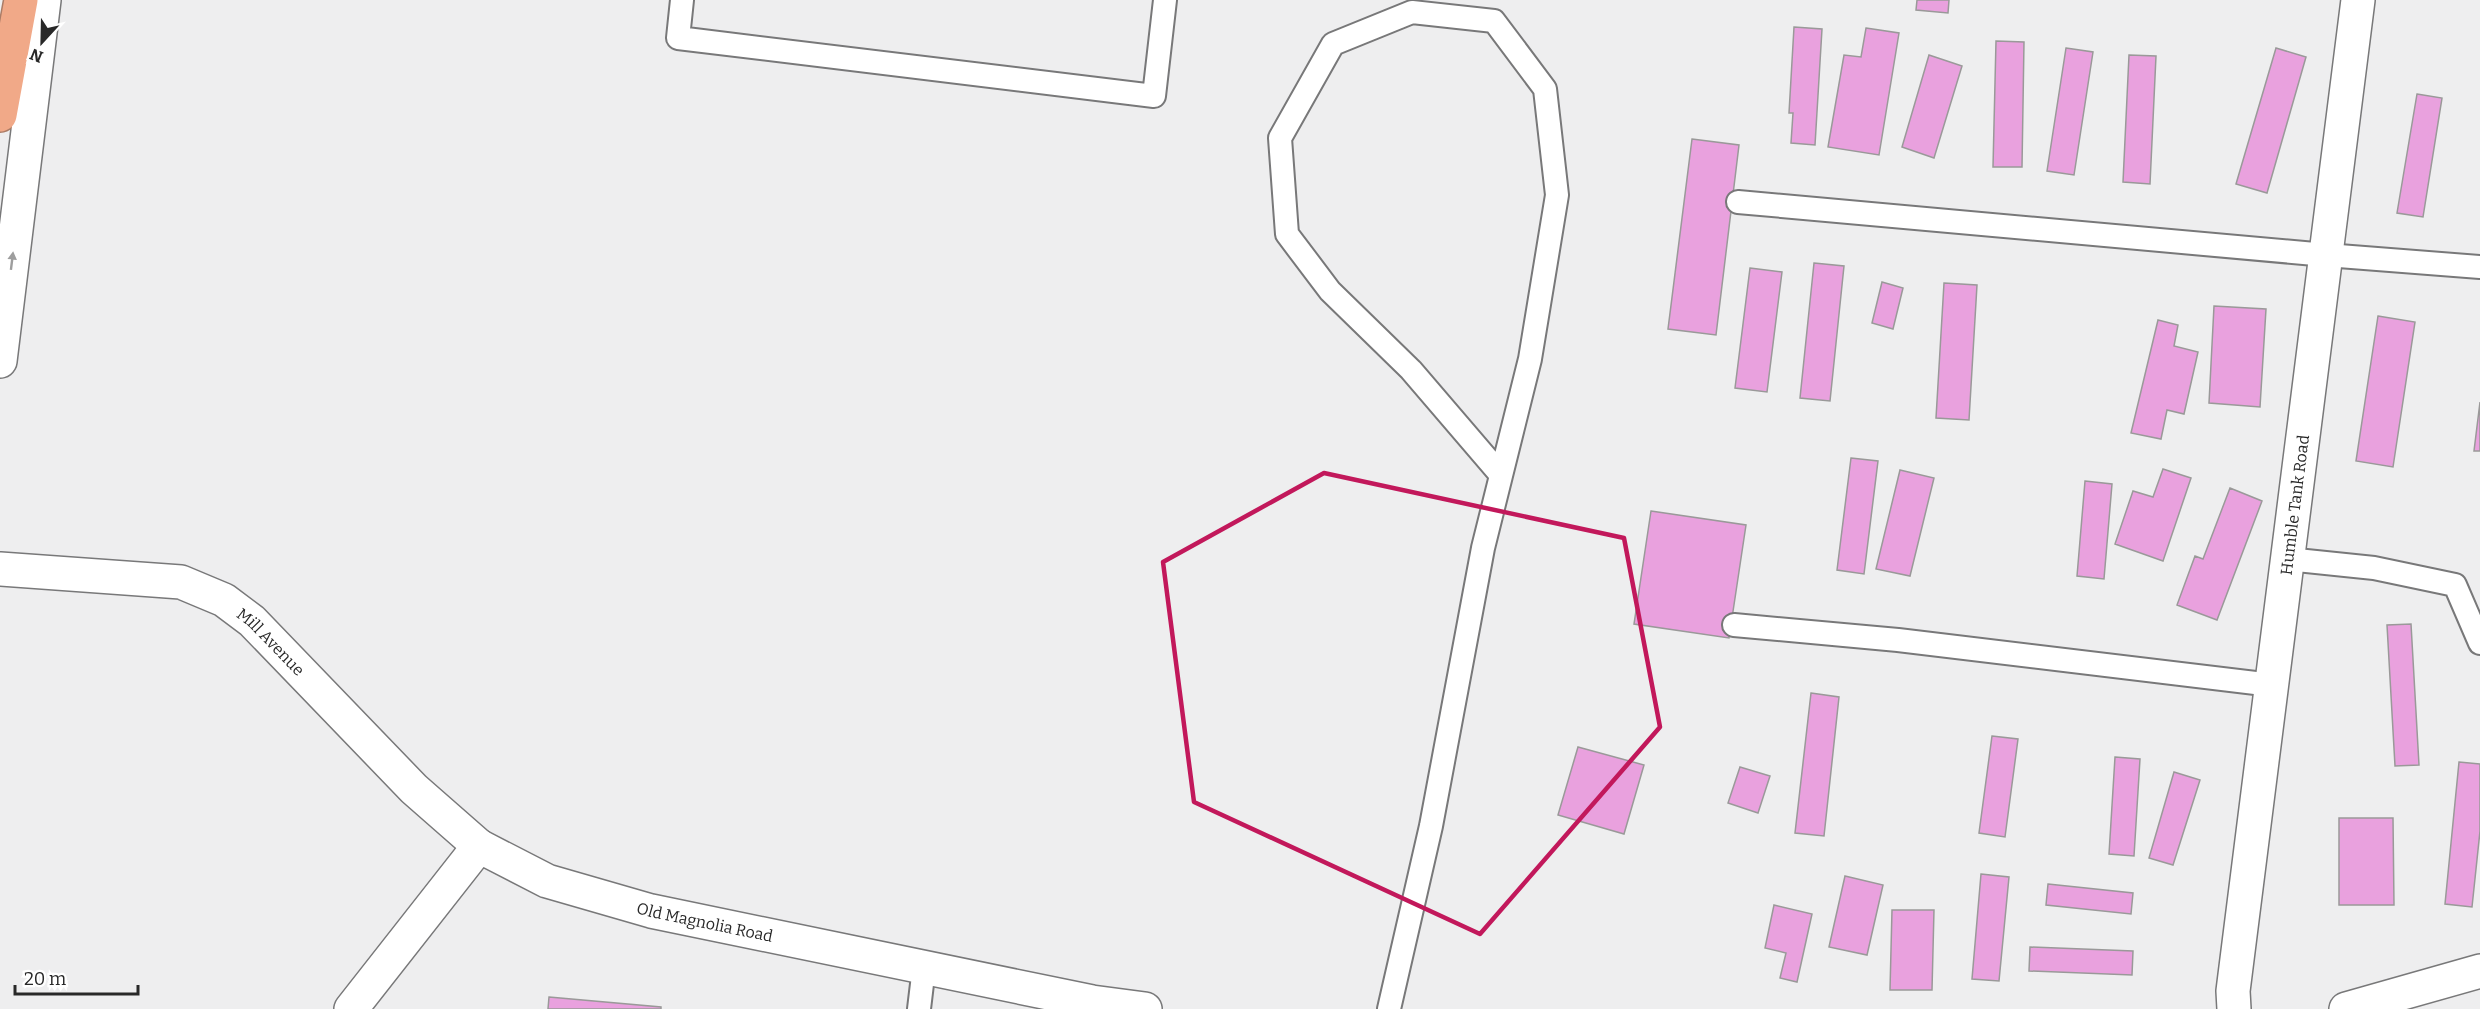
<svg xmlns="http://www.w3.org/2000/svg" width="2480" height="1009" font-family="Bitter,serif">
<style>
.building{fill:#e9a1de;stroke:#9a9999;stroke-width:1.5}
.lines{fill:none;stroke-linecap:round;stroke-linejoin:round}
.lane-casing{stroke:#787879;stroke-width:26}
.street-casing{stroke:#787879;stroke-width:36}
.secondary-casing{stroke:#787879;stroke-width:36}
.highway-casing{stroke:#ab7c66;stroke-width:36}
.lane{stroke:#fff;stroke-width:22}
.street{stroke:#fff;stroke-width:33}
.secondary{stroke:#fff;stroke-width:33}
.highway{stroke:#f1a988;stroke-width:33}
.oneway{fill:#9e9e9e}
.marked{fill:none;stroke:#c2185b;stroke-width:4.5;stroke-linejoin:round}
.labels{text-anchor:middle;stroke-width:4.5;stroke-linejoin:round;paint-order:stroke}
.street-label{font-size:16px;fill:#282828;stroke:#fff}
</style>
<rect width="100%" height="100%" fill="#eeeeef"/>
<path class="building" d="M 1917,0 L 1949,0 L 1948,13 L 1916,10 Z
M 1794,27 L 1822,29 L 1815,145 L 1791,143 L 1793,113 L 1789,113 Z
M 1866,28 L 1899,33 L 1879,155 L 1828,147 L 1844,55 L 1861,57 Z
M 1996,41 L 2024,42 L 2022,167 L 1993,167 Z
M 2066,48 L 2093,52 L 2074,175 L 2047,171 Z
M 2276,48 L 2306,57 L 2267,193 L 2236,184 Z
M 1929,55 L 1962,66 L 1934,158 L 1902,147 Z
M 2129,55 L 2156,56 L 2150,184 L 2123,182 Z
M 2417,94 L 2442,98 L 2423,217 L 2397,213 Z
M 1692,139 L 1739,145 L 1716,335 L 1668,329 Z
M 1814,263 L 1844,266 L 1830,401 L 1800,398 Z
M 1750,268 L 1782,272 L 1767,392 L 1735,388 Z
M 1882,282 L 1903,288 L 1893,329 L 1872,323 Z
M 1944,283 L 1977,285 L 1969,420 L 1936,418 Z
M 2214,306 L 2266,309 L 2260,407 L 2209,403 Z
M 2378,316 L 2415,322 L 2393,467 L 2356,461 Z
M 2158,320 L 2178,325 L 2174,346 L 2198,352 L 2184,414 L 2167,410 L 2161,439 L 2131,433 Z
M 2480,402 L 2480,451 L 2474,451 Z
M 1851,458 L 1878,461 L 1864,574 L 1837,570 Z
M 2163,469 L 2191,478 L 2163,561 L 2115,544 L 2133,491 L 2153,497 Z
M 1900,470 L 1934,478 L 1910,576 L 1876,569 Z
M 2085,481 L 2112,484 L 2104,579 L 2077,576 Z
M 2230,488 L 2262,501 L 2217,620 L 2177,605 L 2195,556 L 2203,559 Z
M 1651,511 L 1746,525 L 1729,638 L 1634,624 Z
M 2411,624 L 2419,765 L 2395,766 L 2387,625 Z
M 1811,693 L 1839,697 L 1824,836 L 1795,833 Z
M 1992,736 L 2018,739 L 2005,837 L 1979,833 Z
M 1578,747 L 1644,765 L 1624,834 L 1558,815 Z
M 2115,757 L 2140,759 L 2134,856 L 2109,854 Z
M 2459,762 L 2480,764 L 2480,831 L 2472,907 L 2445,904 Z
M 1740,767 L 1770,776 L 1758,813 L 1728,803 Z
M 2174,772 L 2200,780 L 2173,865 L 2149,858 Z
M 2339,818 L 2393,818 L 2394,905 L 2339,905 Z
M 1981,874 L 2009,877 L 1999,981 L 1972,979 Z
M 1845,876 L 1883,885 L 1867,955 L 1829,947 Z
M 2048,884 L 2133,893 L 2131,914 L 2046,905 Z
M 1774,905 L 1812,914 L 1797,982 L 1780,978 L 1786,953 L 1765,948 Z
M 1892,910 L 1934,910 L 1932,990 L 1890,990 Z
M 2030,947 L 2133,951 L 2132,975 L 2029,971 Z
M 549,997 L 661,1007 L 661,1009 L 548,1009 Z"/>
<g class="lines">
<g class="lane-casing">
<path id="lane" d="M 682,0 L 678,38 L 1154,96 L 1165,0
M 1738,202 L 2326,255 L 2480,267
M 2287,559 L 2374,568 L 2455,585 L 2480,643
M 1734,625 L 1898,640 L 2272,685
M 919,1009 L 924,967
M 1389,1009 L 1431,826 L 1483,548 L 1530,359 L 1557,195 L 1545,89 L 1494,21 L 1412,12 L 1333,44 L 1280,138 L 1287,234 L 1330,291 L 1411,370 L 1501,475"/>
</g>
<g class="street-casing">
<g id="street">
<path id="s1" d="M 2234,1009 L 2233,991 L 2358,0"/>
</g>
</g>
<g class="secondary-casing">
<g id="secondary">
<path d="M 0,361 L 44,0"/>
<path id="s2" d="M 0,569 L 181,582 L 224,600 L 252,621 L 414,789 L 479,846"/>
<path id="s3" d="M 351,1009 L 479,846 L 547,881 L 651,911 L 1092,1002 L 1145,1009"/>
<path d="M 2346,1009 L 2480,971"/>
</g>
</g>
<g class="highway-casing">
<path id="highway" d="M 0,115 L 21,0"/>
</g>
<use href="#lane" class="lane"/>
<use href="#street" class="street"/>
<use href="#secondary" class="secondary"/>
<use href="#highway" class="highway"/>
</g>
<defs><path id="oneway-solid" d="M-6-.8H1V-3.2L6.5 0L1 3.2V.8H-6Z" transform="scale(1.5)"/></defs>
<use class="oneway" href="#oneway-solid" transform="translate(12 261) rotate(-83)"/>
<path class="marked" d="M 1324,473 L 1624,538 L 1660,727 L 1480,934 L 1194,802 L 1163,562 Z"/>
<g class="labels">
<g class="street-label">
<text dy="6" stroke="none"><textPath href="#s1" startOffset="508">Humble Tank Road</textPath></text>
<text dy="6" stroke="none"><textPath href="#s2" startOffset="291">Mill Avenue</textPath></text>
<text dy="6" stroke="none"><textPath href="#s3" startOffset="447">Old Magnolia Road</textPath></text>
</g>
</g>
<g transform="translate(42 42) rotate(202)" stroke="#ffffff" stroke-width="4.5" paint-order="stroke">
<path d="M0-4.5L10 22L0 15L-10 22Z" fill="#282828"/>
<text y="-9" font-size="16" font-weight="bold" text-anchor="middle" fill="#282828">N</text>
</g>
<path d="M15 985v9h123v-9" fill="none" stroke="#282828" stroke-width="3"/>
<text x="24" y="985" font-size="18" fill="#282828" stroke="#ffffff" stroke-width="4.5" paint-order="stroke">20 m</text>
</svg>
